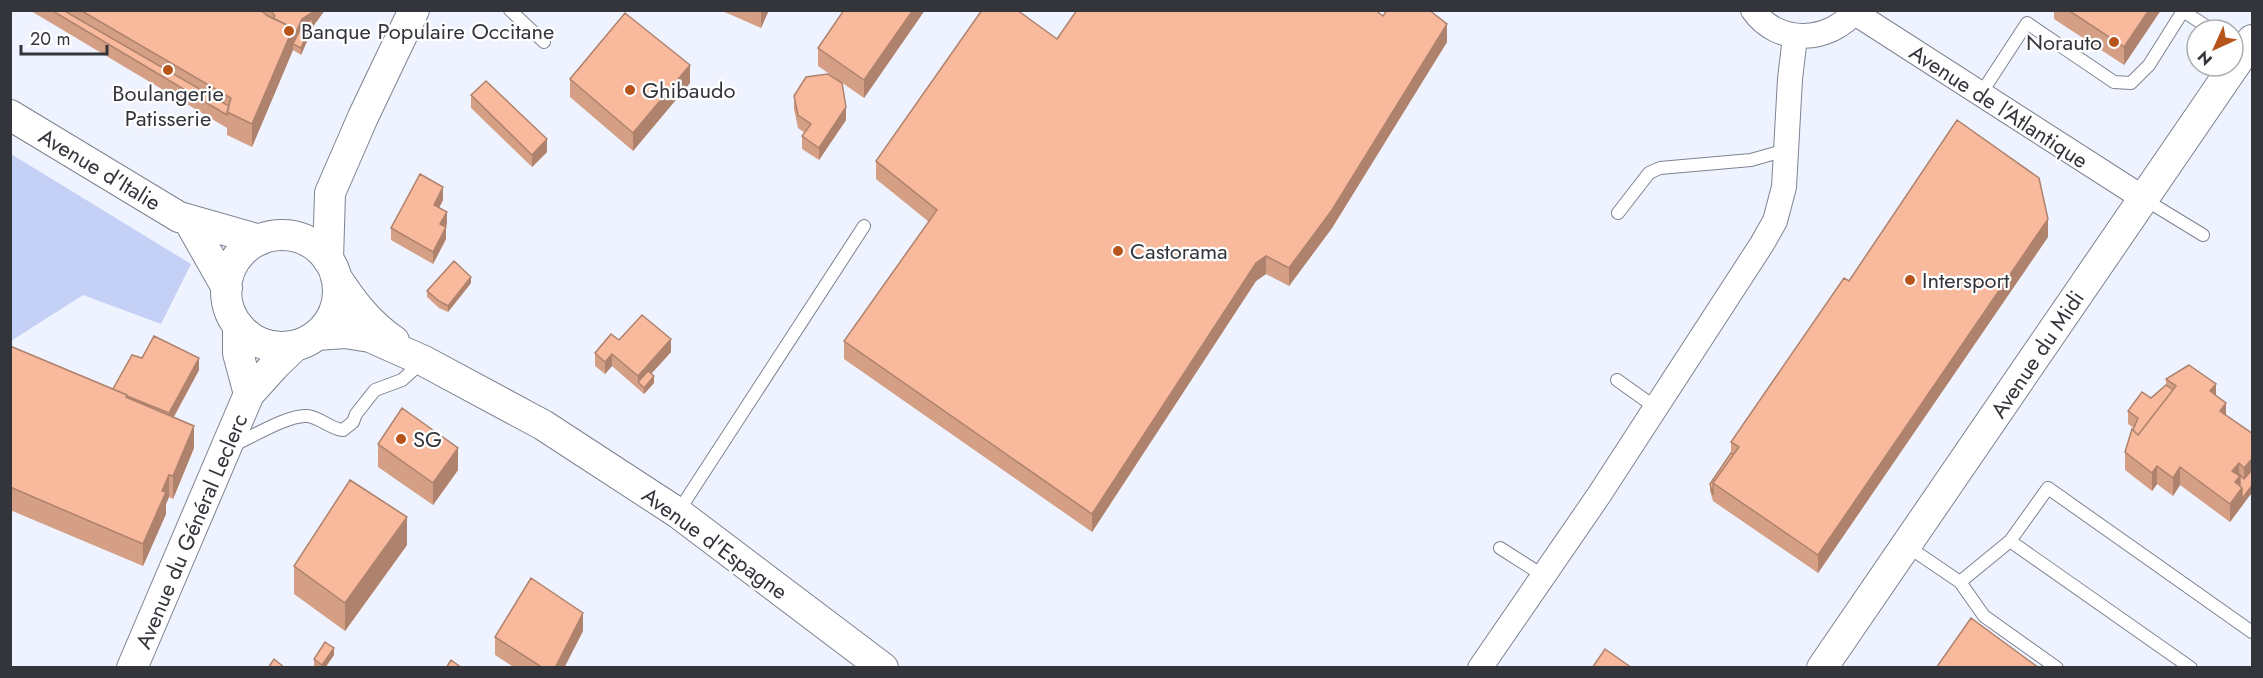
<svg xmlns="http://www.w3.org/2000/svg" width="2263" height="678" font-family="Jost,sans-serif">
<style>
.green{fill:#c4d0f5}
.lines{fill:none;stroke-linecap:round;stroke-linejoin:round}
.service-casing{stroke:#7f8391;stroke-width:14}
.minor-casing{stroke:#7f8391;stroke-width:26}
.tertiary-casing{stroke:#7f8391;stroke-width:32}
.service{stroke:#fff;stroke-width:12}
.minor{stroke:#fff;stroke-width:24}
.tertiary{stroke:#fff;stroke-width:30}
.wall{fill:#d59f86}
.shaded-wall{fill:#ae826d}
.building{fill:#f8b99c;stroke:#ae826d;stroke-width:1.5}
.poi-dot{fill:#b7541c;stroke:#fff;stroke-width:2}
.labels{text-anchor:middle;stroke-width:4.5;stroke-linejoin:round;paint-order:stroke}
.poi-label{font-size:22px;fill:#33353b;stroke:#fff;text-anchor:start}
.street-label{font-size:22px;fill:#33353b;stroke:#fff}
</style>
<rect width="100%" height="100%" fill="#eef3ff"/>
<path class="green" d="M 11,154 L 191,264 L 161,324 L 83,295 L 11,341 Z"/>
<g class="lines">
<g class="service-casing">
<path id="service" d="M 510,10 L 544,42
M 1980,95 L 2027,23 L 2114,82 L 2131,83 L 2149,65 L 2183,11 L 2212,30
M 2144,199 L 2203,235
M 1618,213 L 1649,173 L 1660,168 L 1751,160 L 1786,150
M 1617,380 L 1655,407
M 232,446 C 250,438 289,414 307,416 C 320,417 330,429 343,430 L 353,422 L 356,414 L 375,390 L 402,380 L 422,362
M 678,512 L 864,226
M 2010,541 L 2048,488 L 2252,632
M 1907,546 L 1960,582 L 1984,616 L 2057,668
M 1500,548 L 1544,576
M 1960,582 L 2010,541 L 2191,668"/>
</g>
<g class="minor-casing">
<path id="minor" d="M 1753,10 C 1778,46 1830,43 1856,10
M 1855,13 L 2143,198
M 1480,668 L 1599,495 L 1762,244 L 1775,221 L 1784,187 L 1790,79 L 1795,37"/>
</g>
<g class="tertiary-casing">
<path id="tertiary" d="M 10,115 L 179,217 L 260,240
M 189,221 L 227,288
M226 291a56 56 0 1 1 112 0a56 56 0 1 1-112 0Z
M 328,260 L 330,193 L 363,117 L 414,10
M 336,277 C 353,303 369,324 394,341
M 238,325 L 238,353 L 249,394
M 317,335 L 345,333 L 370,337 L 424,361 L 543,425 L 678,513 L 883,668
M 132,668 L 249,394 L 276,364 L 295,346
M 1822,668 L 2252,40"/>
</g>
<use href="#service" class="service"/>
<use href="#minor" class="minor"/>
<use href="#tertiary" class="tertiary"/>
</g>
<path class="wall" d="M 31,10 L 325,10 L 314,25 L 301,55 L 293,50 L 252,147 L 227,135 L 227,128 L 31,11 Z
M 720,10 L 769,10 L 761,28 Z
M 844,10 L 925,10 L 864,98 L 818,66 L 818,48 Z
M 2054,10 L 2161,10 L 2124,65 L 2054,19 Z
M 1057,39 L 1447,42 L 1332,228 L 1289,286 L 1266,274 L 1256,281 L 1092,532 L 844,359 L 844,341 L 929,222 L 876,179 L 876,161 Z
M 570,79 L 690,83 L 633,151 L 570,97 Z
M 471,95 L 547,152 L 532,167 L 471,108 Z
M 794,96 L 846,120 L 819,160 L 802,149 L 802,136 L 805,133 L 798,128 L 794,109 Z
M 443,200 L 439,208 L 447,224 L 446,226 L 446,239 L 433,264 L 391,240 L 391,228 Z
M 2048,237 L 1818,573 L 1713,501 L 1710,491 L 1710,484 L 1731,453 L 1731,442 L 1849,281 Z
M 471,283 L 448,312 L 439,308 L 427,297 L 427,291 Z
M 619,340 L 671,352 L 651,374 L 654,383 L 644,394 L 612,366 L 605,374 L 595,366 L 595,353 Z
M 10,346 L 113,389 L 142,358 L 199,370 L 174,417 L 194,448 L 173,499 L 169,497 L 166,504 L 166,514 L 143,566 L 10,510 Z
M 2166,379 L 2216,395 L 2226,415 L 2253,434 L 2253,491 L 2230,522 L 2180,485 L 2173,496 L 2157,484 L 2152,491 L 2125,470 L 2125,452 L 2134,428 L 2128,424 L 2128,411 L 2151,398 L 2166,385 Z
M 378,444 L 458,470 L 433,505 L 378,467 Z
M 407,545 L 345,631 L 294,594 L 294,566 Z
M 583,631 L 564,668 L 515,668 L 495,655 L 495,637 Z
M 334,655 L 325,668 L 316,668 L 314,666 L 314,659 Z"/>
<path class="shaded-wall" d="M 316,10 L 325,10 L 314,25 L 301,55 L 301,48 L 293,44 L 293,50 L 252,147 L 252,124 L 293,28 L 302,19 Z
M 761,10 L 769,10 L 761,28 Z
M 913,10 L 925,10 L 864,98 L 864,80 Z
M 2149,10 L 2161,10 L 2124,65 L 2124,47 Z
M 1447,24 L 1447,42 L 1332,228 L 1289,286 L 1289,268 Z
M 690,65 L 690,83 L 633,151 L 633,133 Z
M 846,107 L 846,120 L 819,160 L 819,148 Z
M 547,139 L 547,152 L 532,167 L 532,155 Z
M 443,187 L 443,200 L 434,218 L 434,205 Z
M 447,212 L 447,224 L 440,236 L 440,224 Z
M 2048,219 L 2048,237 L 1818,573 L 1818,555 Z
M 446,227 L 446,239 L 433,264 L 433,252 Z
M 1266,256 L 1266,274 L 1256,281 L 1092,532 L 1092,514 L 1256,263 Z
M 471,277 L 471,283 L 448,312 L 448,306 Z
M 671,339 L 671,352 L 641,385 L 638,382 L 638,389 L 638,376 Z
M 612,354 L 612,366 L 605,374 L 605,362 Z
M 199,358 L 199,370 L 169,425 L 169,413 Z
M 654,376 L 654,383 L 644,394 L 644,388 Z
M 2216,384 L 2216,402 L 2210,391 Z
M 2226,403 L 2226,421 L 2220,411 Z
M 194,426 L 194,448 L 173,499 L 173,476 Z
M 458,448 L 458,470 L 433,505 L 433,483 Z
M 2251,460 L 2251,478 L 2244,485 L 2244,468 Z
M 2239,463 L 2239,477 L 2240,476 L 2242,488 L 2253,484 L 2253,491 L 2230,522 L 2230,504 L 2232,471 Z
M 2157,466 L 2157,484 L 2152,491 L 2152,473 Z
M 2180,467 L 2180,485 L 2173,496 L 2173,478 Z
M 169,475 L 169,497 L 166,504 L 166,514 L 143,566 L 143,544 L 162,491 Z
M 407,517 L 407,545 L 345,631 L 345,603 Z
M 583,613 L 583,631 L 564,668 L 555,668 Z
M 334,648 L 334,655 L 325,668 L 322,668 L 322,665 Z"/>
<path class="building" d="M 51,10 L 63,10 L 229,106 L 227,115 Z
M 80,10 L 260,10 L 268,16 L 293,28 L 252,124 L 227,112 L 231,98 Z
M 270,10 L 316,10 L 302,19 L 293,38 L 293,28 L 273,18 L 275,16 Z
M 844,10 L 913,10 L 864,80 L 818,48 Z
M 982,10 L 1017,10 L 1057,39 L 1077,10 L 1375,10 L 1383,16 L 1387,10 L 1429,10 L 1447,24 L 1332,210 L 1289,268 L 1266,256 L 1256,263 L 1092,514 L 844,341 L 937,210 L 876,161 Z
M 2068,10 L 2149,10 L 2124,47 Z
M 625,13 L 690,65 L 633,133 L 570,79 Z
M 314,18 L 301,48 L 293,44 L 302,26 Z
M 828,74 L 842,83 L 846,107 L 819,148 L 802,136 L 811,124 L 798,115 L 794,96 L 806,77 Z
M 486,81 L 547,139 L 532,155 L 471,95 Z
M 1957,120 L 2039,178 L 2048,219 L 1818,555 L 1713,483 L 1739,447 L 1731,442 L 1844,278 L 1849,281 Z
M 420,174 L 443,187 L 434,205 L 447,212 L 440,224 L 446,227 L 433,252 L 391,228 Z
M 454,261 L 471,277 L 448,306 L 439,301 L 427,291 Z
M 642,315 L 671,339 L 638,376 L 612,354 L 605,362 L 595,353 L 611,334 L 619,340 Z
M 154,336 L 199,358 L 169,413 L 127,396 L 127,395 L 113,389 L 132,355 L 142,358 Z
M 10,346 L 127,395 L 126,397 L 194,426 L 173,476 L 169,475 L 162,491 L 166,492 L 143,544 L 10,487 Z
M 2189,365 L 2216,384 L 2210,391 L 2226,403 L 2220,411 L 2253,434 L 2253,461 L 2251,460 L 2244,468 L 2239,463 L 2232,471 L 2240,476 L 2235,482 L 2242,488 L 2230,504 L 2180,467 L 2173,478 L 2157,466 L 2152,473 L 2125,452 L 2132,429 L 2138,435 L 2176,386 L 2166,379 Z
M 648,371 L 654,376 L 644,388 L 638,382 Z
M 2166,385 L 2173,390 L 2138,435 L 2133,430 L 2138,418 L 2128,411 L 2142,392 L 2151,398 Z
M 402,408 L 458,448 L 433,483 L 378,444 Z
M 1731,453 L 1733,455 L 1713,483 L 1713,495 L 1710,484 Z
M 2251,471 L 2253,472 L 2253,484 L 2242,499 L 2242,488 L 2240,486 L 2240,476 L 2238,475 L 2239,474 L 2244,479 Z
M 350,480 L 407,517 L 345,603 L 294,566 Z
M 531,578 L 583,613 L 555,668 L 543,668 L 495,637 Z
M 1971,618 L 2039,668 L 1936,668 Z
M 325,642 L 334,648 L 322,665 L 314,659 Z
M 1605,649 L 1632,668 L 1592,668 Z
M 274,659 L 285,668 L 268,668 Z
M 451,660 L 462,668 L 446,668 Z"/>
<g class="poi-dot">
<circle cx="289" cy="31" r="6"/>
<circle cx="2114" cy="42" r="6"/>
<circle cx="168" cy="70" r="6"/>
<circle cx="630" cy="90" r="6"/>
<circle cx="1118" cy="251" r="6"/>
<circle cx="1910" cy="280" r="6"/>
<circle cx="401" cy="439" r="6"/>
</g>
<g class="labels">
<g class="poi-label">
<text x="301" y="39">Banque Populaire Occitane</text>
<text x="2102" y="50" text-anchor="end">Norauto</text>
<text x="642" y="98">Ghibaudo</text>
<text x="168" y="101" text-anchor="middle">Boulangerie<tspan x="168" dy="25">Patisserie</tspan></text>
<text x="1130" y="259">Castorama</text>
<text x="1922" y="288">Intersport</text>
<text x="413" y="447">SG</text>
</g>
<g class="street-label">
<text transform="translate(1999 106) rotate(33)" y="8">Avenue de l'Atlantique</text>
<text transform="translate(100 169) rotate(31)" y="8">Avenue d'Italie</text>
<text transform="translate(2037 354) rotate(-56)" y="8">Avenue du Midi</text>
<text transform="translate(191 531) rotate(-67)" y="8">Avenue du Général Leclerc</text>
<text transform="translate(715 543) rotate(36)" y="8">Avenue d'Espagne</text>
</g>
</g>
<rect width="2263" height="678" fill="none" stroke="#33353b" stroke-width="24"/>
<g transform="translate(2215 48) rotate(225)"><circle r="28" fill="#ffffff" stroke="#adaeb1" stroke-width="1.5"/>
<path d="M0-4.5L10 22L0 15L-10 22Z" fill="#b7541c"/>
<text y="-9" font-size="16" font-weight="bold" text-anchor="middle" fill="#33353b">N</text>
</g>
<path d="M21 45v9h86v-9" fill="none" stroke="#33353b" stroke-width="3"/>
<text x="30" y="45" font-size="18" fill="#33353b" stroke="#ffffff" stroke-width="4.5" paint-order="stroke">20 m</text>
</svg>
